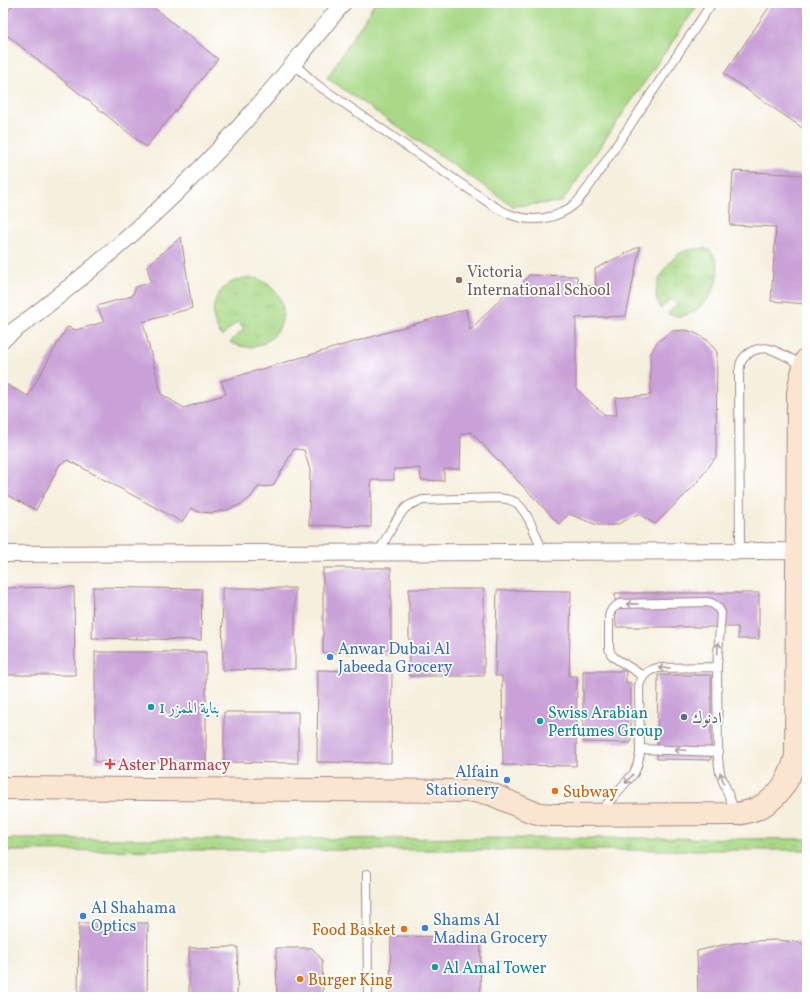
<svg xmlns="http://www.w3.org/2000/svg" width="810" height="1000" font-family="Vollkorn,Amiri,serif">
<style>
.grass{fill:url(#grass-tufts);stroke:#7a7c59}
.pitch{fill:#a9d987;stroke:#7a7c59}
.building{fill:#c9a1d8}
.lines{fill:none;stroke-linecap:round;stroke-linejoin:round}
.lane-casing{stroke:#a08784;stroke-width:10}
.street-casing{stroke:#a08784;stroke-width:18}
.secondary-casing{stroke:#a08784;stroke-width:24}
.lane{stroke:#fff;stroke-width:8}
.street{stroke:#fff;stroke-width:16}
.secondary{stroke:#fce5d0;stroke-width:22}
.oneway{stroke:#ae9aa0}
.education-dot{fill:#8d6e63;stroke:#fff;stroke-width:1.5}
.shop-dot{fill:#3f7fe0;stroke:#fff;stroke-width:1.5}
.culture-dot{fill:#0f9aa8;stroke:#fff;stroke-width:1.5}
.service-dot{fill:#5c6f8a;stroke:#fff;stroke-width:1.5}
.health-dot{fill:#e0444e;stroke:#fff;stroke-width:1.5}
.food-dot{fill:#e8710a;stroke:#fff;stroke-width:1.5}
.labels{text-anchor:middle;stroke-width:3.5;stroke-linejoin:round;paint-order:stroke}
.education-label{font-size:16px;fill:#785e54;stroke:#fff;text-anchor:start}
.shop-label{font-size:16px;fill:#366cbe;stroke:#fff;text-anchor:start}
.culture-label{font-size:16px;fill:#0d838f;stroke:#fff;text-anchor:start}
.service-label{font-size:16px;fill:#4e5e75;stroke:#fff;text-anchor:start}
.health-label{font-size:16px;fill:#be3a42;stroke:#fff;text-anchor:start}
.food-label{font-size:16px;fill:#c56008;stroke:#fff;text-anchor:start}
</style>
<defs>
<pattern id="grass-tufts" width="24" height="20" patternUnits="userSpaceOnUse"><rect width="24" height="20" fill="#a9d987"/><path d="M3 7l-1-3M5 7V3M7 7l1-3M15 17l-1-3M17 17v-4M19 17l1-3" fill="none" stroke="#93ba75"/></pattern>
</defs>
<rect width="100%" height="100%" fill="#fff"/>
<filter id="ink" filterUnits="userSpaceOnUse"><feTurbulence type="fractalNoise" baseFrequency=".025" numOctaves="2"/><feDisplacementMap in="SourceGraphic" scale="8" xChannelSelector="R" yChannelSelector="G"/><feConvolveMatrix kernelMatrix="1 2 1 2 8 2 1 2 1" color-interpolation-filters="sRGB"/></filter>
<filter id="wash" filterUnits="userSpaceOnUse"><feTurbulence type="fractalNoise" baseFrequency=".012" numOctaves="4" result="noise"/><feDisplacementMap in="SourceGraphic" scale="16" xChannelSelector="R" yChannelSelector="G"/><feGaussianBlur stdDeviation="0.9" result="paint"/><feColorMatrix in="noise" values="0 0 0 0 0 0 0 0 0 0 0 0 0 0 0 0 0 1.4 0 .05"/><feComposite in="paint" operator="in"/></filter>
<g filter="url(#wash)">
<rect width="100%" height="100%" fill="#f5efdd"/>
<path class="grass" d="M 694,249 C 697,249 703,248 706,249 C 713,251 715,257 717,263 C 722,285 703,313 681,316 C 677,316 672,315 668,314 L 677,304 L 670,299 L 661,309 C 660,306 658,303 657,300 C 653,283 666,264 679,254 C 683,251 689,250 694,249 Z
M 245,278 C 249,278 254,278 258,279 C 264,281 269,285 273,289 C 301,317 266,362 230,342 L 244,329 L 237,322 L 222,336 C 210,322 210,299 225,287 C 231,281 238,280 245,278 Z
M 636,838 L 807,839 L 807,850 L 204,850 L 3,851 L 3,839 L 202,839 Z"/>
<path class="pitch" d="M 375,3 L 699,3 L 562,202 L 513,206 L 327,78 Z"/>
<g id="blocks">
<path class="building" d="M 14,3 L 148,3 L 218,59 L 146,147 L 3,32 L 3,17 Z
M 772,3 L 807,3 L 807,131 L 724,74 Z
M 733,171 L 807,175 L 807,304 L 771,301 L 776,227 L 730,225 Z
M 181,237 L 192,308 L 143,322 L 161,394 L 184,408 L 226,394 L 221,381 L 466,309 L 470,330 L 507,292 L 518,288 L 529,275 L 577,276 L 578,284 L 596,287 L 595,269 L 640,246 L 626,316 L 576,318 L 576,389 L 605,415 L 617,415 L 615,398 L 651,395 L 650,355 L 657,342 L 672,331 L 686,330 L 697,334 L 707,340 L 717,352 L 716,457 L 694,486 L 655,524 L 638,514 L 616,525 L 597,525 L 569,514 L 559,524 L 471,432 L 461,434 L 460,469 L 444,469 L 444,481 L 421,480 L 420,468 L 394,469 L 394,480 L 371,480 L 371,527 L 309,525 L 310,470 L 304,450 L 294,449 L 273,486 L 258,487 L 251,497 L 242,504 L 227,510 L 213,513 L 199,512 L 191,508 L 182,522 L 68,460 L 60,464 L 36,510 L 3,493 L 3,383 L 28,396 L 67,327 L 76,330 L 104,322 L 97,306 L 132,296 L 136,287 L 151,282 L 147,266 Z
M 323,568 L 391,568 L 391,653 L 323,653 Z
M 74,587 L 75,675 L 3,675 L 3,588 Z
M 93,587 L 202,589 L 201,640 L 92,638 Z
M 222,588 L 295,588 L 295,669 L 223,670 Z
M 409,589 L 484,589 L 484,676 L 409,676 Z
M 497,590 L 571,591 L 569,676 L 577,676 L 576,766 L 503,765 L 502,676 L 495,676 Z
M 615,593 L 759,593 L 759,639 L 738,639 L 738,627 L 616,627 Z
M 95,652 L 206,652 L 206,762 L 95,762 Z
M 318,670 L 392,672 L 391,763 L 317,762 Z
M 583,671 L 626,671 L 626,683 L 631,683 L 631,743 L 583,742 Z
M 658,675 L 711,675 L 711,760 L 657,759 Z
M 224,712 L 298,712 L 298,763 L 224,762 Z
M 79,923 L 148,923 L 147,997 L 78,997 Z
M 391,936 L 481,937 L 480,997 L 390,997 Z
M 776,940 L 797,942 L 807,946 L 807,997 L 698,997 L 697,951 L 722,945 L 751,941 Z
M 238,947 L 237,997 L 189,997 L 189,948 Z
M 276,948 L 312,948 L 322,960 L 323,997 L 277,997 Z"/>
</g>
</g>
<g filter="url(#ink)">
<use href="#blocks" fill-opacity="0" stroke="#a08784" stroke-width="1"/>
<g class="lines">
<g class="lane-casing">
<path id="lane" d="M 294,64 L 316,84 L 492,205 C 497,208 503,212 509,214 C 532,223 557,220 576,203 C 580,199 584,193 588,188 L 712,3
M 740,551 L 739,371 C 740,368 740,365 741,362 C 746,352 759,346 770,349 C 782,353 793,360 804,366
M 379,552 C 385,541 398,513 408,506 C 413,503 418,502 423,500 L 499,498 C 504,499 510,499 515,502 C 527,509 537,538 543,552
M 643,676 L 615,658 L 611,654 L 609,648 L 609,617 L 610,613 L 612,609 L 619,604 L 707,602 C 714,603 718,606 721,613 L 717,667 L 718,759 L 720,773 L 735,812
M 640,749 L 719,752
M 600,812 L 634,773 L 637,766 L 640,754 L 639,686 C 642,676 647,670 658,668 L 717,667
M 367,874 L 368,997"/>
</g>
<g class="street-casing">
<path id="street" d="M 3,339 C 71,288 136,234 196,173 C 249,120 296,61 343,3
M 3,554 L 797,551"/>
</g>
<g class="secondary-casing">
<path id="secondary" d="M 3,788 L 473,791 L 491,794 L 530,811 L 541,814 L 553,815 L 736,814 C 770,810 788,788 796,756 L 798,393 C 800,381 802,370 807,359"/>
</g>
<use href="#lane" class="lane"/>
<use href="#street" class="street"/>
<use href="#secondary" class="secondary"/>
</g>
<defs><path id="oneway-shaft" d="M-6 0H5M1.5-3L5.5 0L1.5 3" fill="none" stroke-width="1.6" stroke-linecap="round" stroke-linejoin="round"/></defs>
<g class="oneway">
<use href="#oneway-shaft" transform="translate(632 604) rotate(179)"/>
<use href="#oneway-shaft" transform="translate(718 648) rotate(-86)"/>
<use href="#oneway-shaft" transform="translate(664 668) rotate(179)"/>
<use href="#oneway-shaft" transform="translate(680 750) rotate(-177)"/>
<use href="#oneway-shaft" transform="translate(722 778) rotate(-110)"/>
<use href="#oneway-shaft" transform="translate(629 779) rotate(131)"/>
</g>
</g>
<circle class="education-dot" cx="459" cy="280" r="4"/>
<g class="shop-dot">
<circle cx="330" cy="657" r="4"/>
<circle cx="507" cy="780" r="4"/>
<circle cx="83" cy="916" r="4"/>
<circle cx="425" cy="928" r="4"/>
</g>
<g class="culture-dot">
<circle cx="151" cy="707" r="4"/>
<circle cx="540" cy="721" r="4"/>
<circle cx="435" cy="967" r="4"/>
</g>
<circle class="service-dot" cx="684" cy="717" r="4"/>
<path class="health-dot" d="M108 758h4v4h4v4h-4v4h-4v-4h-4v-4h4z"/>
<g class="food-dot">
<circle cx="555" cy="791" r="4"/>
<circle cx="404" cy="929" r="4"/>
<circle cx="300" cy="979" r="4"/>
</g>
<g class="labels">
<g class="education-label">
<text x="467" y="277">Victoria<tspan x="467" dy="18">International School</tspan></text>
</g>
<g class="shop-label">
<text x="338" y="654">Anwar Dubai Al<tspan x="338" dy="18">Jabeeda Grocery</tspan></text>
<text x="499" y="777" text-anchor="end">Alfain<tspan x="499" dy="18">Stationery</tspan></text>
<text x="91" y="913">Al Shahama<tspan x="91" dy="18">Optics</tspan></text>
<text x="433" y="925">Shams Al<tspan x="433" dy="18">Madina Grocery</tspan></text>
</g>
<g class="culture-label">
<text x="159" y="713">بناية الممزر 1</text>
<text x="548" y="718">Swiss Arabian<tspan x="548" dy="18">Perfumes Group</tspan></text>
<text x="443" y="973">Al Amal Tower</text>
</g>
<g class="service-label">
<text x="692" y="723">ادنوك</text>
</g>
<g class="health-label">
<text x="118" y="770">Aster Pharmacy</text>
</g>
<g class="food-label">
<text x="563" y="797">Subway</text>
<text x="396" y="935" text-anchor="end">Food Basket</text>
<text x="308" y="985">Burger King</text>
</g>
</g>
<rect width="810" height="1000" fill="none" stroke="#fff" stroke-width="16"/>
</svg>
